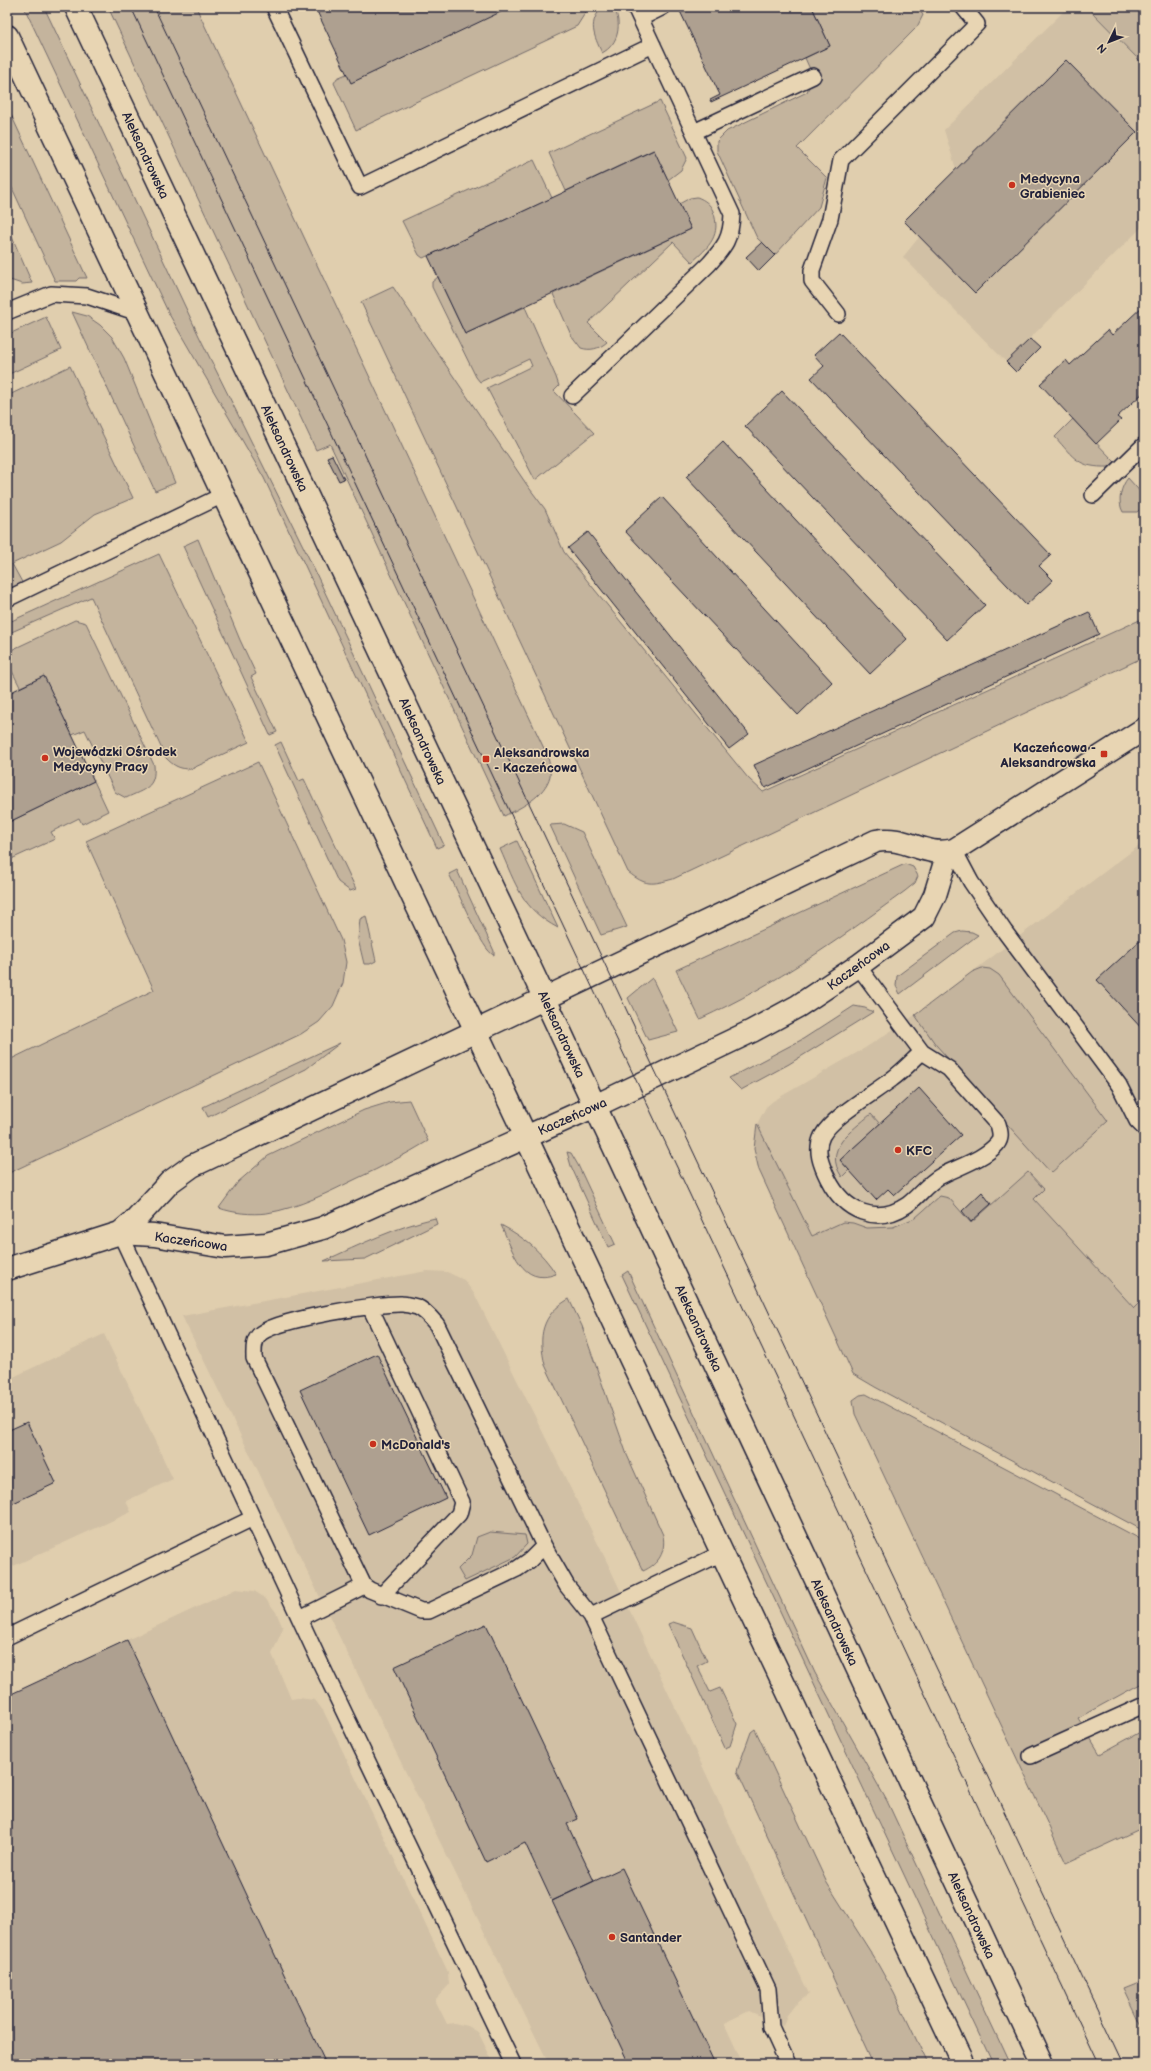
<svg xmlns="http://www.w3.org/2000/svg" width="1151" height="2071" font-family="'Balsamiq Sans',sans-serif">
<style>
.built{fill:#d1c0a5}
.green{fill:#c4b49d;stroke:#736b6c}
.building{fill:#aea090;stroke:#22223b}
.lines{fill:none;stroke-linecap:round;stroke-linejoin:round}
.lane-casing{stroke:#22223b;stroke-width:18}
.secondary-casing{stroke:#22223b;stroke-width:25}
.primary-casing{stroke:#22223b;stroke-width:25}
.lane{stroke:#e8d5b3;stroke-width:15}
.secondary{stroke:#e8d5b3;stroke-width:22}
.primary{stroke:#e8d5b3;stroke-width:22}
.tram{stroke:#22223b;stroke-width:1}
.poi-dot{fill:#c8321e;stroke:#e8d5b3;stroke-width:1.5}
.labels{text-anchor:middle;stroke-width:3;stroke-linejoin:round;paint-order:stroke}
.street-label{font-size:13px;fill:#22223b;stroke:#e8d5b3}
.poi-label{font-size:13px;font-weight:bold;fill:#22223b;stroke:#e8d5b3;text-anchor:start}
</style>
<rect width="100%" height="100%" fill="#e0ceae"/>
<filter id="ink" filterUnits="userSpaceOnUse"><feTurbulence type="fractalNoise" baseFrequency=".025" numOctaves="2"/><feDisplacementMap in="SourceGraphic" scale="8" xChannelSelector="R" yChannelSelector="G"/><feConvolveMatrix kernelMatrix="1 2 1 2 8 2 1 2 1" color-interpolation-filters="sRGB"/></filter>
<g filter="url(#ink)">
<path class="built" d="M 1068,7 L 1087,7 L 1144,65 L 1144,225 L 1006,362 L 903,257 L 920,236 L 904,221 L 956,169 L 944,130 Z
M 1144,842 L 1144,1319 L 1033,1199 L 970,1245 L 935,1208 L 825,1262 L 757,1124 L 766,1107 L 773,1101 L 865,1048 L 915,1015 Z
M 427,1271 L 447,1272 L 464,1280 L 475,1295 L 607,1562 L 809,1994 L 795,2005 L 787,2015 L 783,2026 L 749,2011 L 724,2023 L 743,2064 L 549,2064 L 182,1316 Z
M 104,1334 L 173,1479 L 126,1501 L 131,1512 L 7,1569 L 7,1380 Z
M 236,1589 L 254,1591 L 265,1598 L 276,1612 L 283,1628 L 272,1654 L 291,1699 L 298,1698 L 315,1700 L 324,1712 L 448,1972 L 449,1985 L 435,2000 L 447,2024 L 454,2023 L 468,2026 L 478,2032 L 494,2064 L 7,2064 L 7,1696 Z"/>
<path class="green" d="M 24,7 L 44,7 L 199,336 L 305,550 L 444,845 L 437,848 L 264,478 L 169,314 Z
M 108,7 L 196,7 L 548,757 C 549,762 551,770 550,776 C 545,796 521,808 504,816 L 330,444 L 316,450 Z
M 503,7 L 589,7 L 577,26 L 356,130 L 334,83 L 337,78 Z
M 603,7 L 614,7 C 622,24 619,44 602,53 C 594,36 587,22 603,7 Z
M 812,7 L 917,7 L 923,15 L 917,27 L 797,148 L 827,178 L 819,207 L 775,255 L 757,238 L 717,151 L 717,141 L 727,131 L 807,92 L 813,76 L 805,58 L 830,46 Z
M 1087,7 L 1144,7 L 1144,65 Z
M 660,101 L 687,158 L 681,170 L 668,180 L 653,150 L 566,191 L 549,153 Z
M 7,106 L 87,278 L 79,278 L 76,281 L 55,281 L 7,177 Z
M 534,160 L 552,198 L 423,258 L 419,255 L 402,221 Z
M 697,197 C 705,200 710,204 713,211 C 722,235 709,247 692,262 L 673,242 L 588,323 L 607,342 C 599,349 590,351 581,348 L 571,335 L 553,294 L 691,229 L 679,204 L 690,198 Z
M 12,237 L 32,283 L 22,284 L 7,279 L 7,242 Z
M 438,277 L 465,334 L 525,307 L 556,377 L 559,386 L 554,391 L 594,433 L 535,480 L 487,388 L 532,366 L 529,359 L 480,382 L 476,377 L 432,287 L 432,282 Z
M 393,287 L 527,485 L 545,509 L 564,552 L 748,778 L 763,792 L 1144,618 L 1144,657 L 673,879 C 651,885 646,886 628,872 L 361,302 Z
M 72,312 L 87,316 L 100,325 L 112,337 L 124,358 L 175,483 L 155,491 Z
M 46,317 L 61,350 L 7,375 L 7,335 Z
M 70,366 L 133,498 L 95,514 L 61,541 L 12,564 L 23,584 L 7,592 L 7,396 Z
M 1073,419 L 1115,462 L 1109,467 C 1078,468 1074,458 1055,437 Z
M 1128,478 L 1144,496 L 1144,506 L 1137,512 L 1123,512 C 1117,502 1121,486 1128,478 Z
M 198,539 L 240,640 L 256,674 L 251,677 L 277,732 L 270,735 L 183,546 Z
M 159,554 L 249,742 L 191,769 C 179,769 174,766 166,758 L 91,597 L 7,634 L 7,623 Z
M 75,620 L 86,623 L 154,765 C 156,788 145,789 126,798 L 115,792 L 85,730 L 72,735 L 43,677 L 20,687 L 7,661 L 7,652 Z
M 281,742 L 299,781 L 304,779 L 356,889 L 350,891 L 338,882 L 275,745 Z
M 258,762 L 341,940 L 346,962 L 343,983 L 333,1006 L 319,1022 L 301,1034 L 7,1174 L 7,1061 L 154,990 L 86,841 Z
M 94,781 L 108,811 L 82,824 L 79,818 L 51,832 L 55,839 L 7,861 L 7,823 Z
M 564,824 L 582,832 L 627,927 L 601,935 L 550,825 Z
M 517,841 L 558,928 C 522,909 516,885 500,849 Z
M 905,864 L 913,867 L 918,876 L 915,883 L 905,891 C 837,941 778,983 700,1019 L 676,970 Z
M 457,870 L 494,951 L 494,955 C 483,953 456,887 449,874 Z
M 366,916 L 376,961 L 370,964 L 364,964 L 358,939 L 360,919 Z
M 962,931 L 972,932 L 978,935 L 900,994 L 896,986 L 897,976 L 955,933 Z
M 982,968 L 990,969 L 999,975 L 1108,1121 L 1051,1173 L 936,1045 L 915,1015 L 972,972 Z
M 652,978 L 678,1032 L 648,1040 L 628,998 Z
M 854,1006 L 865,1008 L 873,1012 L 789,1064 L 741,1090 L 729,1078 L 803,1039 Z
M 340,1043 L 306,1069 L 208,1117 L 203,1107 Z
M 409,1100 L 428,1141 C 405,1155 382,1167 358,1178 C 329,1192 299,1208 267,1213 C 251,1215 233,1213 219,1208 L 238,1182 L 268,1156 L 364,1110 L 390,1102 Z
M 871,1114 L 880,1124 L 840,1160 L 849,1170 L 842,1177 C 822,1148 852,1131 871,1114 Z
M 757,1124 L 812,1236 L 843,1222 L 853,1223 L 867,1228 L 893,1227 L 915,1218 L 940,1196 L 949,1198 L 971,1223 L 1028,1172 L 1044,1189 L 1034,1199 L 1134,1308 L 1144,1298 L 1144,1531 L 875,1387 L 853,1374 L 759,1170 L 754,1149 Z
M 567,1152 L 571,1153 L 578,1165 L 615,1244 L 608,1247 L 571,1166 Z
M 435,1218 L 437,1224 L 365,1259 L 324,1261 C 361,1244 396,1227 435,1218 Z
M 501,1225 C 524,1237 542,1252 556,1274 C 521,1287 513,1250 501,1225 Z
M 628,1271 L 815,1673 L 887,1801 L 1010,2064 L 993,2064 L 622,1275 Z
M 569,1299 L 582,1326 L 627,1455 L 663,1535 C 666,1552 659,1564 643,1571 L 545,1365 C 538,1336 541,1315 569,1299 Z
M 866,1394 L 1144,1541 L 1144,1682 L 1078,1718 L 1100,1754 L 1144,1730 L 1144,1827 L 1066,1863 L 855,1414 L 853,1400 L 860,1395 Z
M 490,1532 L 525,1535 L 527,1544 L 515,1557 L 465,1581 L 458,1569 L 472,1555 L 477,1537 Z
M 673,1622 L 692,1628 L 707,1661 L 697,1666 L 710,1692 L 720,1688 L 737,1724 L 730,1746 L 725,1748 L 668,1624 Z
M 755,1729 L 827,1883 L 875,1959 L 894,1993 L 928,2064 L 873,2064 L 737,1771 L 751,1732 Z
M 1144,1980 L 1144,2030 L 1124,1988 Z"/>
<path class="building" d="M 315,7 L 511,7 L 351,83 Z
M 678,7 L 812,7 L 830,46 L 711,102 L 710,100 L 720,95 Z
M 1066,60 L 1137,132 L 975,293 L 904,221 Z
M 654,150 L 691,229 L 465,334 L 428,256 Z
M 762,242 L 775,255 L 759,271 L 746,257 Z
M 1144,305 L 1144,392 L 1117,417 L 1121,420 L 1096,444 L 1040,384 L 1066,360 L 1070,365 L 1108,330 L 1112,335 Z
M 839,332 L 1051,555 L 1039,566 L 1053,580 L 1026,605 L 811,378 L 824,366 L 814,355 Z
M 1030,339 L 1040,348 L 1016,372 L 1006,362 Z
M 782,391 L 985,605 L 947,640 L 745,426 Z
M 723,442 L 907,639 L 870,674 L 686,477 Z
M 332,455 L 344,479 L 339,481 L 327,457 Z
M 662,497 L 832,682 L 798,715 L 625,531 Z
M 588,532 L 749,734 L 729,749 L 568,548 Z
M 1089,612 L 1099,634 L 765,788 L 754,765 Z
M 44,676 L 94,781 L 7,823 L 7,694 Z
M 1144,937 L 1144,1031 L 1097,980 Z
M 919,1088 L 961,1135 L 894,1195 L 888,1189 L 876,1200 L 840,1160 Z
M 982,1192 L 991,1204 L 971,1222 L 962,1211 Z
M 377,1354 L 446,1498 L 369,1535 L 300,1390 Z
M 27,1422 L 56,1483 L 7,1506 L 7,1431 Z
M 486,1624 L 578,1819 L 567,1824 L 594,1881 L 552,1901 L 525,1843 L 486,1862 L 394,1667 Z
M 127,1640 L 143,1673 L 326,2064 L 7,2064 L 7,1696 Z
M 622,1868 L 672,1973 L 715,2064 L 629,2064 L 552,1901 Z"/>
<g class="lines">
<g class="lane-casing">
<path id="lane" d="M 274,7 L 360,187 L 653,45
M 641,18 L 663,7
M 694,132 L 813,76
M 7,312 L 51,294 L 87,296 L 138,313
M 838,314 L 812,281 L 812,270 L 830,219 L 841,160 L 977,24 L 963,7
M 572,396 L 709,264 C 725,246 731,239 732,214 L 635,7
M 1093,495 L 1144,445
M 7,599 L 223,495
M 954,850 L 971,882 L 1005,932 L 1119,1085 L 1137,1121 L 1144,1128
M 858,966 L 922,1052
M 922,1052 L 949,1069 L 998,1124 C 1000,1131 1002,1138 997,1144 C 983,1160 957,1167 939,1177 C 927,1184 918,1197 907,1205 C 876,1226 844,1211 828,1179 C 821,1165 815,1150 822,1136 C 832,1117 874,1093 892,1079 C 903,1071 912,1061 922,1052 Z
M 120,1233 L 319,1660 L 513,2064
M 370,1307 L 462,1502 L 459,1514 L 381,1596
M 544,1546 L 530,1560 L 517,1569 L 429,1611 L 421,1611 L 370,1590 L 364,1586 L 254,1358 C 254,1350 253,1342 259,1335 C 271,1320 379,1303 402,1304 C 406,1304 412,1306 417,1307 C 425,1310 432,1319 437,1325 L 544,1546 L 567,1586 L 591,1616
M 722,1553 L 591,1616 L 768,1989 L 771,2027 L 788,2064
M 300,1618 L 364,1586
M 7,1637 L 253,1518
M 1031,1756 L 1144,1705"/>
</g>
<g class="secondary-casing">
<path id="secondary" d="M 120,1233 L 133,1222 L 170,1182 L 192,1166 L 876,841 C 907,835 923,858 954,850
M 7,1269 L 120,1233 L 154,1235 L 225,1247 L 266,1244 L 323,1228 L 595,1106 L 752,1031 L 798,1006 L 858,966 L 924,917 L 935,895 L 946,859 L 954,850 L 1144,729"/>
</g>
<g class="primary-casing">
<path id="primary" d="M 76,7 L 544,997 L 1042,2064
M 7,36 L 963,2064"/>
</g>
<use href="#lane" class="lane"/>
<use href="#secondary" class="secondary"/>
<use href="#primary" class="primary"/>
<path class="tram" d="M 131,7 L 1099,2064
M 154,7 L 1123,2064"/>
</g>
</g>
<g class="poi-dot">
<circle cx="1012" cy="185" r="4"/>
<rect x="1100" y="750" width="8" height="8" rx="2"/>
<circle cx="45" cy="758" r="4"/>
<rect x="482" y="755" width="8" height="8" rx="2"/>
<circle cx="898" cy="1150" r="4"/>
<circle cx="373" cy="1444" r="4"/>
<circle cx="612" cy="1937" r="4"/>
</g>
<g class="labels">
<g class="street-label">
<text transform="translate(146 155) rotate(65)" y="5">Aleksandrowska</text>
<text transform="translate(285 448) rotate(65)" y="5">Aleksandrowska</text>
<text transform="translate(423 741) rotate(65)" y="5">Aleksandrowska</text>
<text transform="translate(858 965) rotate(-36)" y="5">Kaczeńcowa</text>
<text transform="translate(562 1034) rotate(65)" y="5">Aleksandrowska</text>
<text transform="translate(572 1116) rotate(-24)" y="5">Kaczeńcowa</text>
<text transform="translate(191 1241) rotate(8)" y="5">Kaczeńcowa</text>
<text transform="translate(699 1328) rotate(65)" y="5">Aleksandrowska</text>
<text transform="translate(835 1622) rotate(65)" y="5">Aleksandrowska</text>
<text transform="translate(972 1915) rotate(65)" y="5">Aleksandrowska</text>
</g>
<g class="poi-label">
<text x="1020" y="183">Medycyna<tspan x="1020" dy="15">Grabieniec</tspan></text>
<text x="1096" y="752" text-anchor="end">Kaczeńcowa -<tspan x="1096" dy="15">Aleksandrowska</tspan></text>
<text x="53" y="756">Wojewódzki Ośrodek<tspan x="53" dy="15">Medycyny Pracy</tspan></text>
<text x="494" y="757">Aleksandrowska<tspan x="494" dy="15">- Kaczeńcowa</tspan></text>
<text x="906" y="1155">KFC</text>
<text x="381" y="1449">McDonald's</text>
<text x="620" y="1942">Santander</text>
</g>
</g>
<rect width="1151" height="2071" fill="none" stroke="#e8d5b3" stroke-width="24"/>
<rect x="12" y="12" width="1127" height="2047" fill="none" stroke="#22223b" stroke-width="1.5" filter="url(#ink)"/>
<g transform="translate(1109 42) rotate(227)" stroke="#e8d5b3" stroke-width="3" paint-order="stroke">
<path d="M0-3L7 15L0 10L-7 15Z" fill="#22223b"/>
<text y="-6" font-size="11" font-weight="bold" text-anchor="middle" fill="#22223b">N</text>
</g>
</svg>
